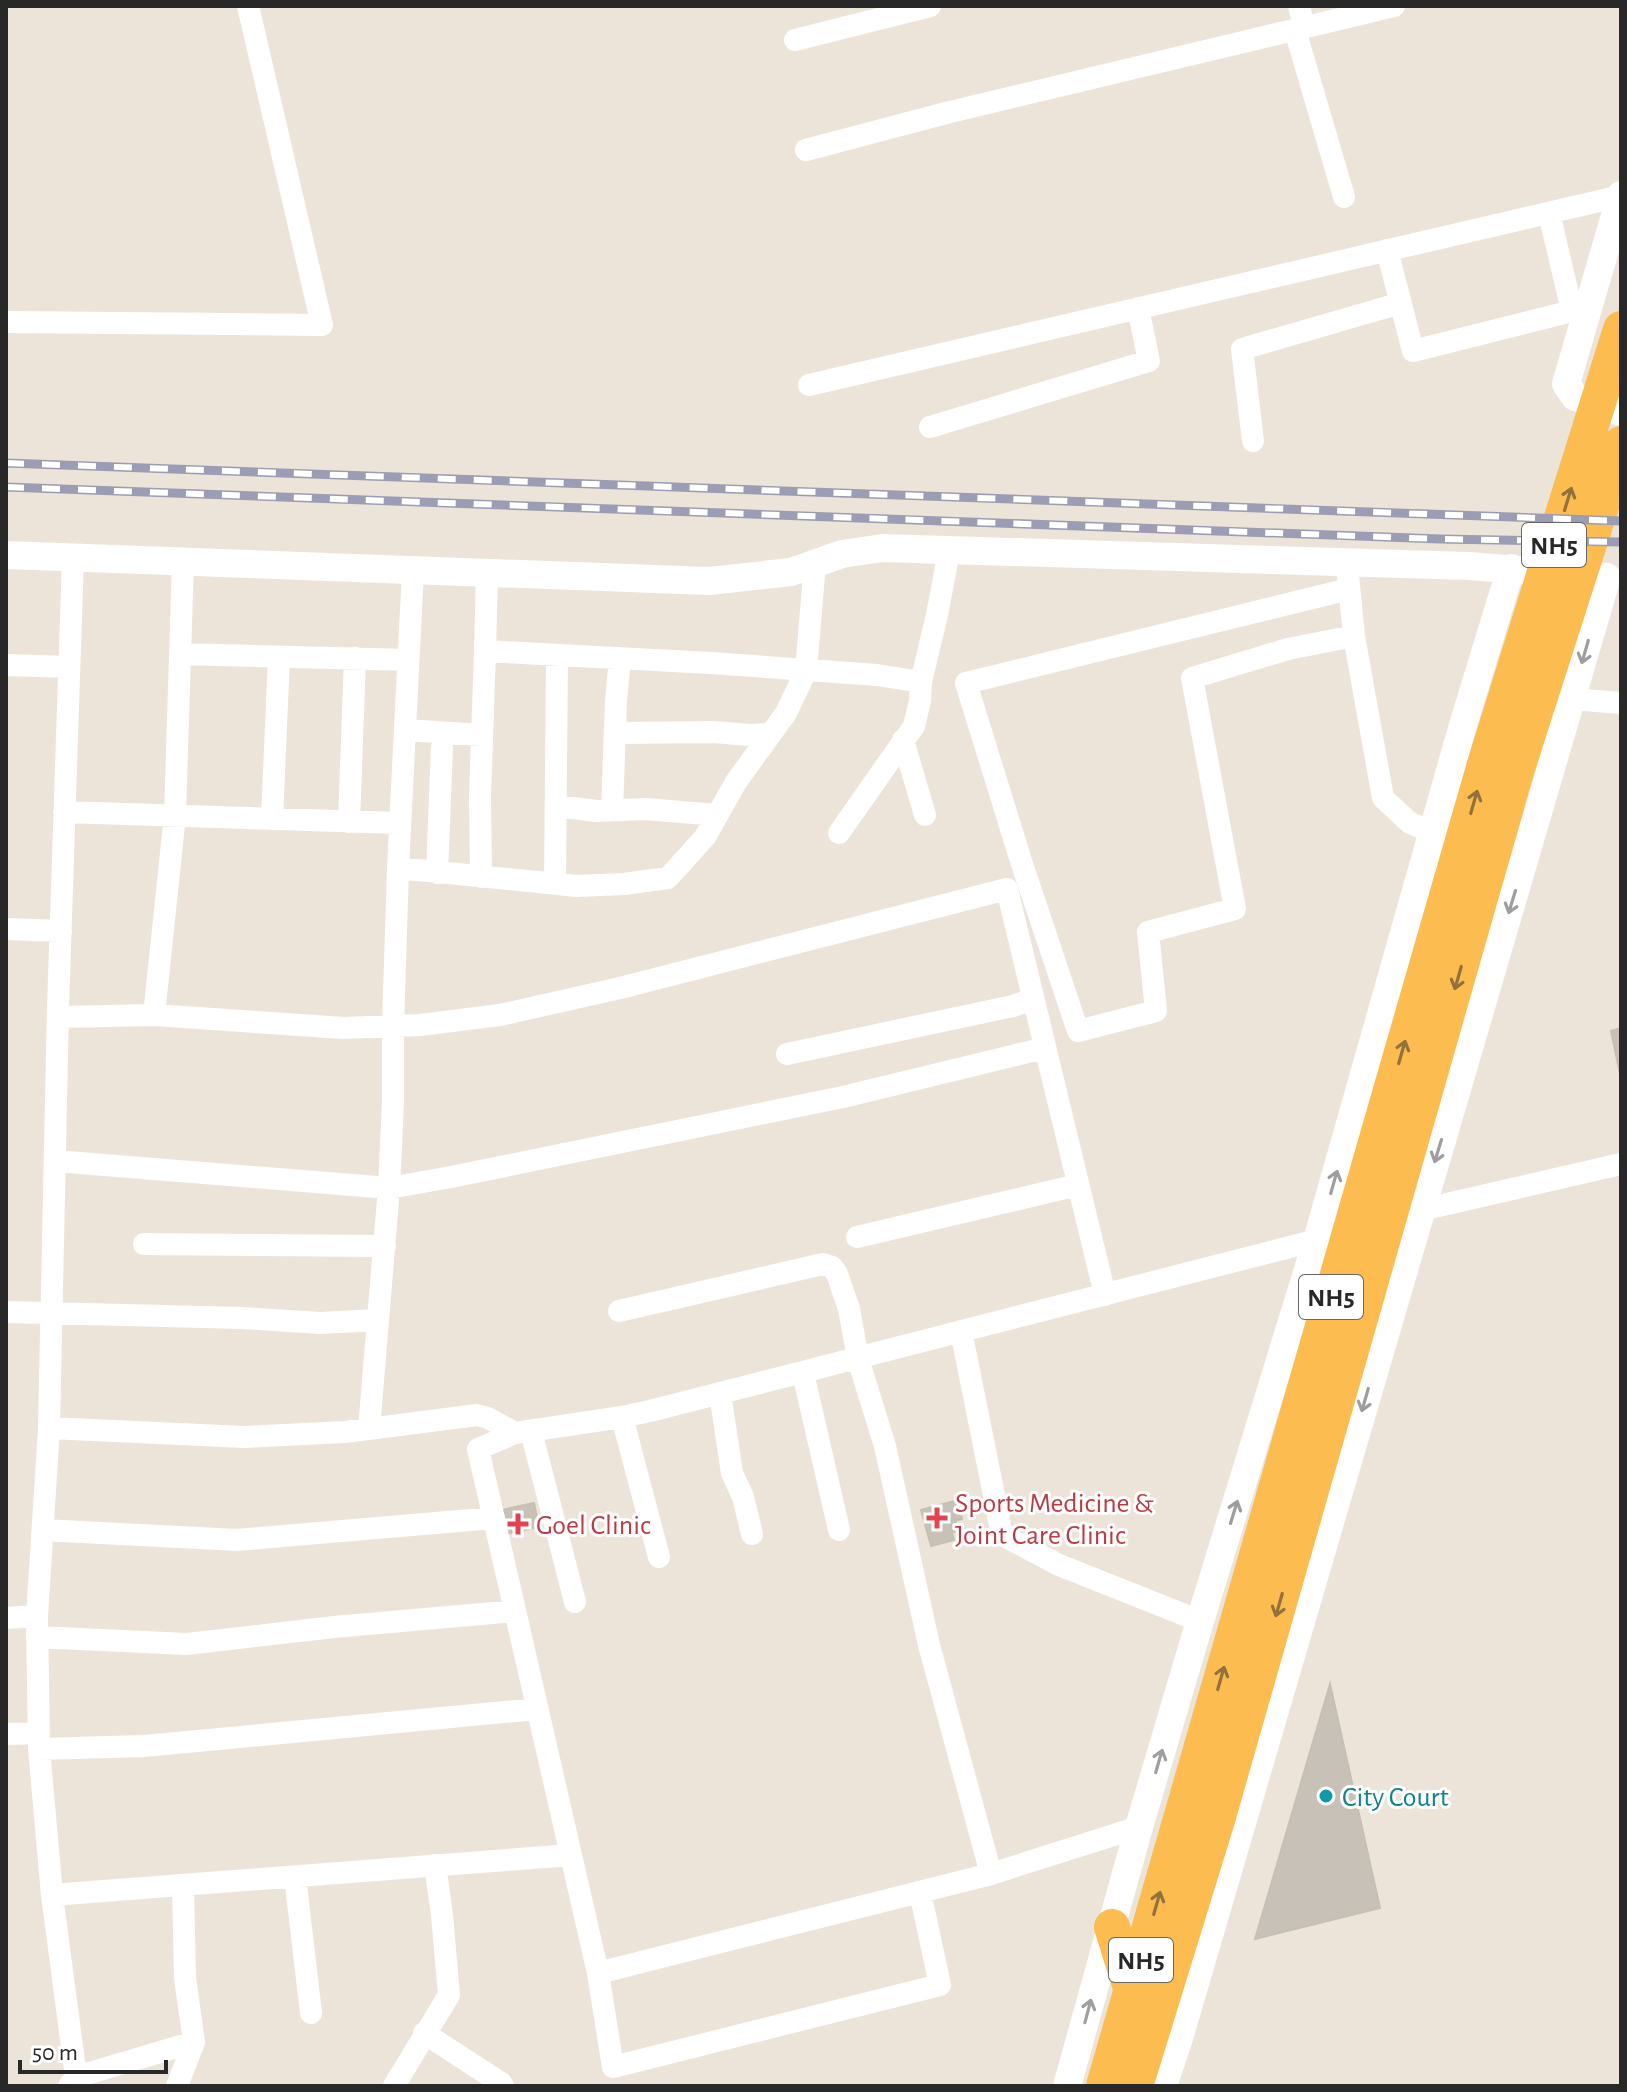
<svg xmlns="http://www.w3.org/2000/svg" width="1627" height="2092" font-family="'Alegreya Sans',sans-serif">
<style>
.building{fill:#c7c1b8;stroke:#c7c0b2;stroke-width:2}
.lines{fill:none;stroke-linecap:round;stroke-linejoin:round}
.minor{stroke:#fff;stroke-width:22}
.tertiary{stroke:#fff;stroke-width:28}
.trunk{stroke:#fcbc4f;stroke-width:36}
.rail-casing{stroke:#9b9db4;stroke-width:9}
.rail{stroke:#fff;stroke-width:6;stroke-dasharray:18;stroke-linecap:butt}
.oneway{stroke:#92723c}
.oneway2{stroke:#9e9e9e}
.health-dot{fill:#e0444e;stroke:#fff;stroke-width:3}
.culture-dot{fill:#0f9aa8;stroke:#fff;stroke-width:3}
.labels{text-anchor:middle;stroke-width:6;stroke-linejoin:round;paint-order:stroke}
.shield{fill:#fff;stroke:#686868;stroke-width:2}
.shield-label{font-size:26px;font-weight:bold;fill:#282828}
.health-label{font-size:28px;fill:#be3a42;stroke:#fff;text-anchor:start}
.culture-label{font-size:28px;fill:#0d838f;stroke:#fff;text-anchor:start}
</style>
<rect width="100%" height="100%" fill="#ece4d8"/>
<path class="building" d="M 1621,1028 L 1621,1074 L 1620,1074 L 1611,1031 Z
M 958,1500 L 962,1519 L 955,1521 L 958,1531 L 952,1532 L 954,1540 L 931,1546 L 921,1510 Z
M 534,1503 L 539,1527 L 502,1535 L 497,1511 Z
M 1330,1684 L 1380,1908 L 1255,1939 Z"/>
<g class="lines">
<path class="minor" d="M 1299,6 L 1304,27
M 1295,30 L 1344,197
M 795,40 L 930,6
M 806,150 L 946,113 L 1394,6
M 1549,213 L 1572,311
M 1387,250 L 1413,351 L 1588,307
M 6,322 L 322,325 L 248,6
M 809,385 L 1621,196
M 930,427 L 1149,361 L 1138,308
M 1253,441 L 1242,349 L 1401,303
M 73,557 L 58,1008 L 49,1428 L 244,1437 L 345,1432 L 477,1415 L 488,1418 L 515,1433
M 1348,575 L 1354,636 L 1383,798 L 1410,823 L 1433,832
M 1349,589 L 966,683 L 1021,861 L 1078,1031 L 1156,1011 L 1148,932 L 1235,909 L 1192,678 L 1288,649 L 1354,636
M 485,651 L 487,573
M 180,654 L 408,660
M 6,665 L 69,667
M 1572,699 L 1621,703
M 405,730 L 482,735
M 615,733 L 714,732 L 749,735 L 771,734
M 903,740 L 925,815
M 556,806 L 597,811 L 646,809 L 717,815
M 612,810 L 616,701 L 620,658
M 64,812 L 400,823
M 272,819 L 279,657
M 349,822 L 355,658
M 839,833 L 914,726 L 920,701 L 921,682
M 398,868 L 577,886 L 624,884 L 668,878 L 705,837 L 736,782 L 786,713 L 806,671 L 815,563
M 437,873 L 442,747
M 481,877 L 480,797 L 485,651 L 711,663 L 877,675 L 921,682 L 937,615 L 949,551
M 555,884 L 557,655
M 6,929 L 61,931
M 154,1015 L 175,815 L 183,561
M 58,1017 L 154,1015 L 343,1028 L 420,1025 L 500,1015 L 620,988 L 1007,889 L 1105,1295
M 787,1054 L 1013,1006 L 1033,999
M 55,1161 L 389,1188 L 451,1177 L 843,1097 L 1045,1048
M 1421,1210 L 1621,1164
M 857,1237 L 1078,1185
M 144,1244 L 385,1246
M 619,1311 L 823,1264 L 832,1267 L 837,1274 L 849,1309 L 858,1359 L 885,1446 L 929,1645 L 991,1874
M 6,1312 L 242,1318 L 320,1323 L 378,1320 L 389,1188 L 393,1102 L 393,1026 L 398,868 L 413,570
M 961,1331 L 1002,1535 L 1059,1565 L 1200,1621
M 803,1373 L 839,1530
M 720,1393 L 732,1473 L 743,1497 L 752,1534
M 622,1417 L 659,1557
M 49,1428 L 37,1616 L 39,1749 L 144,1746 L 537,1709
M 369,1429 L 378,1320
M 531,1431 L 575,1602
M 43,1530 L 237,1540 L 494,1518
M 6,1618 L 37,1616
M 37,1637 L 187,1644 L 334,1627 L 515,1611
M 6,1734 L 38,1733
M 39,1749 L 52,1895 L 571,1855
M 1139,1827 L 991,1874 L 598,1973 L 478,1449 L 515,1433 L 622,1417 L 650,1411 L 1317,1240
M 295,1877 L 311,2013
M 52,1895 L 76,2077 L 69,2086
M 598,1973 L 613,2067 L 940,1985 L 920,1892
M 424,2033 L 501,2083 L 503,2086
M 76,2077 L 194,2042
M 177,2086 L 194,2042 L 185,1978 L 183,1886
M 394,2086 L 449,1995 L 442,1915 L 435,1865"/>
<path class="tertiary" d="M 1621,195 L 1566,384 L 1575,397 L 1621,412
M 6,555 L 709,581 L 791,572 L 842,554 L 883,548 L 1469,566 L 1607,577 L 1179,2038 L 1163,2086
M 1067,2086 L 1139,1827 L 1200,1621 L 1317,1240 L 1463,725 L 1511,568"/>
<path class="trunk" d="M 1112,1927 L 1132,1991
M 1104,2086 L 1486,761 L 1621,329
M 1135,2086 L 1217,1820 L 1517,768 L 1621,444"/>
<g class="rail-casing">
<path id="rail" d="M 6,463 L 1621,521
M 6,487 L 1440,539 L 1621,542"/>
</g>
<use href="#rail" class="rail"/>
</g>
<defs><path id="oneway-shaft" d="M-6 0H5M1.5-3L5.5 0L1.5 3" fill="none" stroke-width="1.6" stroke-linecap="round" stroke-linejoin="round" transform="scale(2)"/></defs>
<g class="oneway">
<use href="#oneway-shaft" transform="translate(1568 499) rotate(-73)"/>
<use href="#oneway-shaft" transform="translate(1474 802) rotate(-74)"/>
<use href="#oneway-shaft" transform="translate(1458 978) rotate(106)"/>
<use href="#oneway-shaft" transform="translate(1402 1052) rotate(-74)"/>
<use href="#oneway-shaft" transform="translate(1279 1605) rotate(106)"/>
<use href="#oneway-shaft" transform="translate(1221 1678) rotate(-74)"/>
<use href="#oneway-shaft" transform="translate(1157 1903) rotate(-74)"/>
</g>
<g class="oneway2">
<use href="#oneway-shaft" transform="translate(1585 652) rotate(106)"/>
<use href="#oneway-shaft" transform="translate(1512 902) rotate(107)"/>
<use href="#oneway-shaft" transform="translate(1438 1151) rotate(107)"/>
<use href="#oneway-shaft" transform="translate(1334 1182) rotate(-74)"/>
<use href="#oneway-shaft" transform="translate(1365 1400) rotate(106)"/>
<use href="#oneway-shaft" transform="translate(1234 1512) rotate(-73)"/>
<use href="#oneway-shaft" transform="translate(1159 1761) rotate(-74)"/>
<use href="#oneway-shaft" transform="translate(1088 2011) rotate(-75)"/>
</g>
<g class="health-dot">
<path d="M933 1506h8v8h8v8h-8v8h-8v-8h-8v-8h8z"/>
<path d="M514 1512h8v8h8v8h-8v8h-8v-8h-8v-8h8z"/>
</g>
<circle class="culture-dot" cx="1326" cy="1796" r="8"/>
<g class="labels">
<g class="shield">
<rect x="1522" y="523" width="64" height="44" rx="6"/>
<rect x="1299" y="1275" width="64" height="44" rx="6"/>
<rect x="1109" y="1938" width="64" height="44" rx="6"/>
</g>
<g class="shield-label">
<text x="1554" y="554">NH5</text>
<text x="1331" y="1306">NH5</text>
<text x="1141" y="1969">NH5</text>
</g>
<g class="health-label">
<text x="955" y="1512">Sports Medicine &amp;<tspan x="955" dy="32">Joint Care Clinic</tspan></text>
<text x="536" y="1534">Goel Clinic</text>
</g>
<g class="culture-label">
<text x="1342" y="1806">City Court</text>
</g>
</g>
<rect width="1627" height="2092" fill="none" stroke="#282828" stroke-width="16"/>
<path d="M20 2060v12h146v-12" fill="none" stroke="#282828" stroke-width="4"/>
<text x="32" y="2060" font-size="24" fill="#282828" stroke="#ffffff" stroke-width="6" paint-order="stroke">50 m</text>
</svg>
